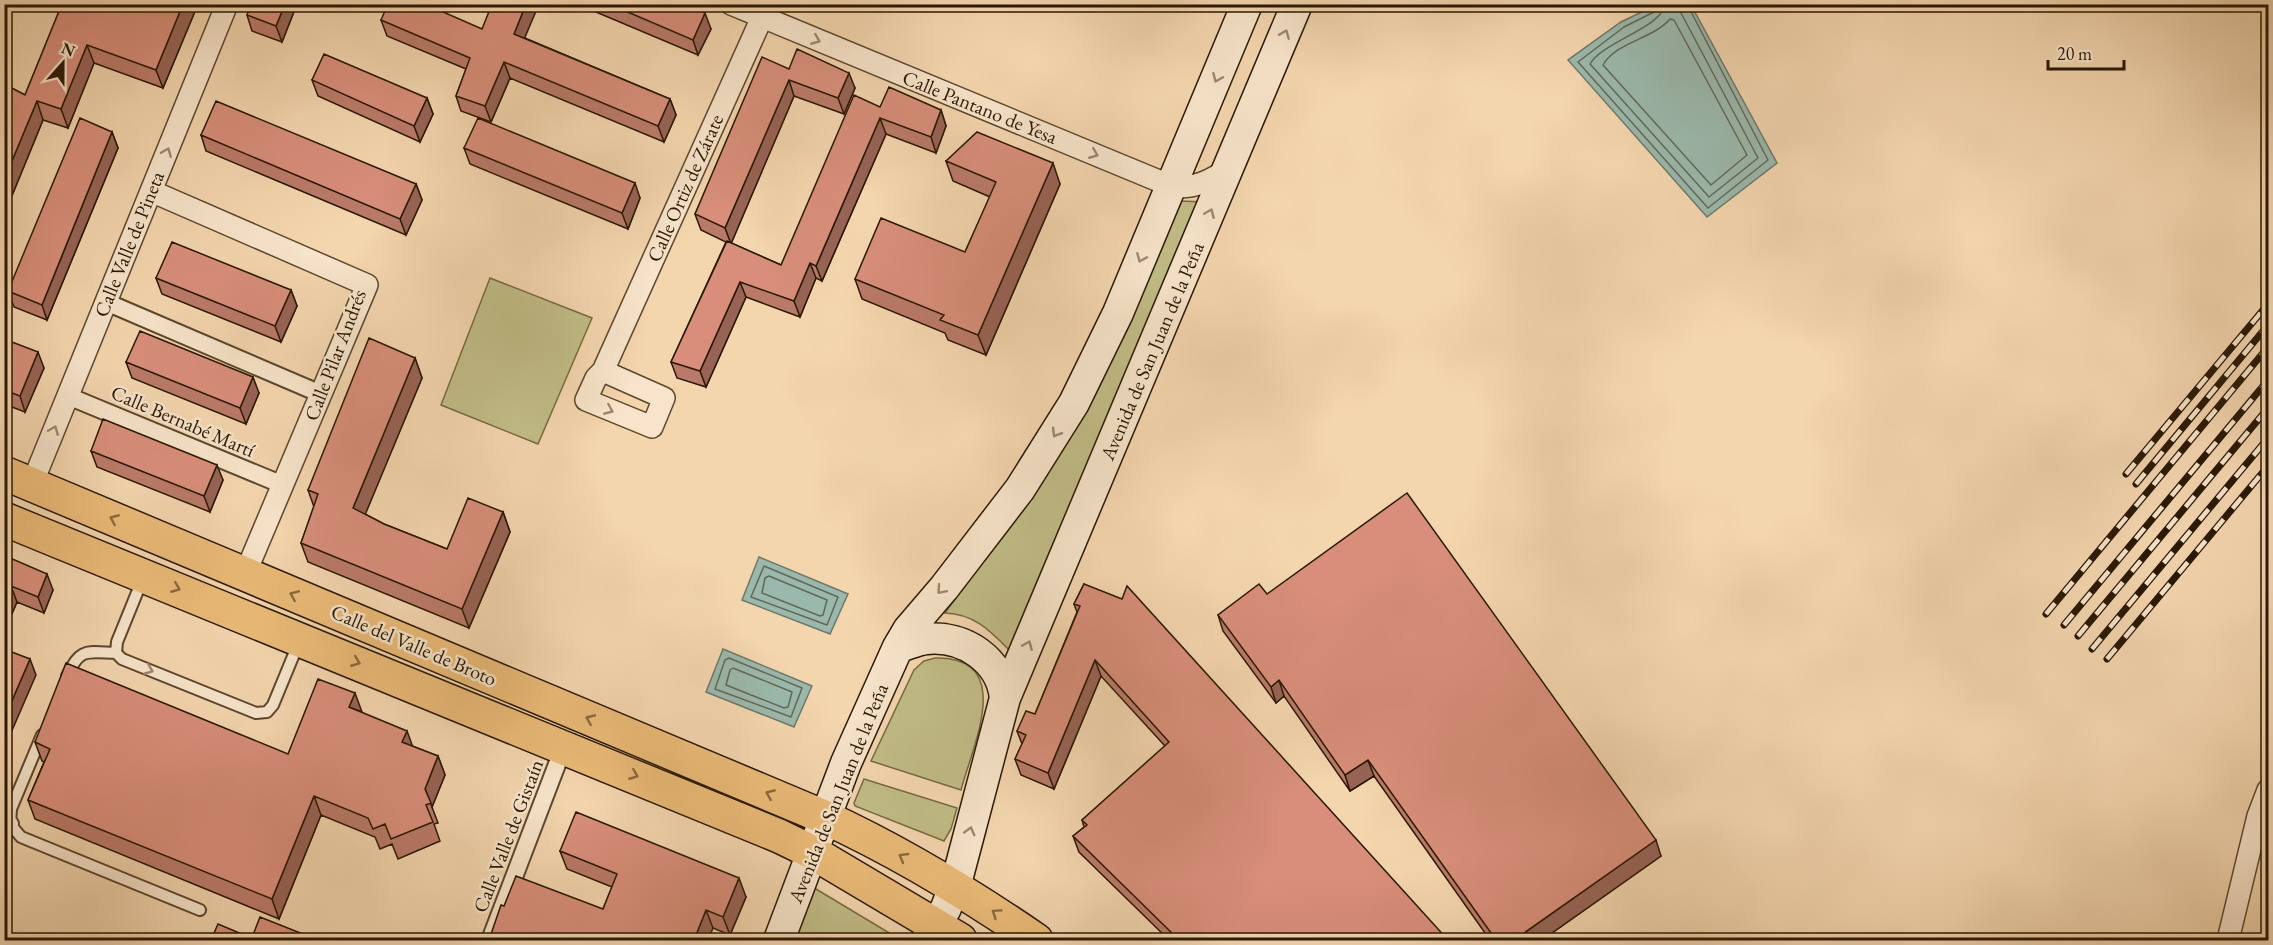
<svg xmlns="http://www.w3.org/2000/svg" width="2273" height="945" font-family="'EB Garamond',serif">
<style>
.green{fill:#c1bc86;stroke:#766a44;stroke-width:1.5}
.water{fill:#9bb8ac;stroke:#6e7868;stroke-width:1.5}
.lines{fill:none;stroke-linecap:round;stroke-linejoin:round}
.shore{stroke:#626857;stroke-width:1.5}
.service-casing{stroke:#5c472d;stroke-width:14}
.pedestrian-casing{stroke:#5c472d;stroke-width:20}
.minor-casing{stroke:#5c472d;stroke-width:24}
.secondary-casing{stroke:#2a1802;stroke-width:33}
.primary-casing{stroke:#2a1802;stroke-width:36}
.service{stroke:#f7e4ca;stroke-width:10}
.pedestrian{stroke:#f7e4ca;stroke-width:16}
.minor{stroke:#f7e4ca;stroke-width:21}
.secondary{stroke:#f7e4ca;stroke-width:30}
.primary{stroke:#eaba77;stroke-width:33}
.rail-casing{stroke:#2a1802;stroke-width:7}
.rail{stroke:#f7e4ca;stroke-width:4.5;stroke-dasharray:14;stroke-linecap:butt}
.wall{fill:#ba7a69;stroke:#2a1802;stroke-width:1.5}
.shaded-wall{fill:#976355;stroke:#2a1802;stroke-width:1.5}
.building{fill:#d88e7a;stroke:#2a1802;stroke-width:1.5}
.oneway{stroke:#9b8870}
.oneway2{stroke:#8a693c}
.labels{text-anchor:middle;stroke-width:5;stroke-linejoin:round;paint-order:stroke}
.street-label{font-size:20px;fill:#2a1802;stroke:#f7e4ca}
</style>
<rect width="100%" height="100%" fill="#f3d5ae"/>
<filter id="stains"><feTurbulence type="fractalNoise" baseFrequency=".00333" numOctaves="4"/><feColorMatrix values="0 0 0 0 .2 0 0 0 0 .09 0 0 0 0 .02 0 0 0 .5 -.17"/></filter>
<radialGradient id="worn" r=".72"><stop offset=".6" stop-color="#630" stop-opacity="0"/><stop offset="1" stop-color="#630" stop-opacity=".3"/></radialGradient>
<path class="green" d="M 1179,201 L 1207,202 L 1014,655 C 993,634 977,614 945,613 L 1061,452 L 1104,372 Z
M 490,278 L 592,318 L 538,444 L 441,405 Z
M 935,658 C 1017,656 972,747 961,790 L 871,761 L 914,670 L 924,661 Z
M 864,779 L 957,808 L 951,829 L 944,841 L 855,806 L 854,803 Z
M 811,886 L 901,940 L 791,940 Z"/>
<path class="water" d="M 1656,5 L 1691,5 L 1777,163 L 1707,217 L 1568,60 L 1621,22 Z
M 759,557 L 848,594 L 830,634 L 742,600 Z
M 723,649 L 812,686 L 794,727 L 706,692 Z"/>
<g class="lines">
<path class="shore" d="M 1657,4 L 1654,12 L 1624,27 L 1578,62 L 1708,208 L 1768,160 L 1687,4
M 1665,4 C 1663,27 1602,42 1590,64 L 1709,197 L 1758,158 L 1681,13 L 1679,4
M 1670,19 L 1674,20 L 1747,155 L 1711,185 L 1603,65 C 1616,42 1653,39 1670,19 Z
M 764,566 L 838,597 L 827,625 L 751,597 Z
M 769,576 L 827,600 L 823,615 L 820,616 L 762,593 L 765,578 Z
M 729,658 L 802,688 L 791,717 L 715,689 L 725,660 Z
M 733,668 L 792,692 L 788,707 L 784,708 L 726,685 L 730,670 Z"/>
<g class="service-casing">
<path id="service" d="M 143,578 L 117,642 L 116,653 L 122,659 L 256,713 L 267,712 L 273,705 L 299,642
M 67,676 C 80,647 87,652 116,653
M 42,735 L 11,809 L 10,824 L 21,837 L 200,910"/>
</g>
<g class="pedestrian-casing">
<path id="pedestrian" d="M 106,302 L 321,394
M 68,396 L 283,485
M 4,826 L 10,824
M 490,940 L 564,746"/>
</g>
<g class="minor-casing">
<path id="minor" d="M 731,4 L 1171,186 C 1193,190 1212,180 1229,168
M 151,191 L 367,285 L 245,574
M 603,371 L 664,398 L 652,427 L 586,400 L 596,378 L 603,371 L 768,4
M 32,484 L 227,4
M 2228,940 L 2258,816 L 2268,790"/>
</g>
<g class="secondary-casing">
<path id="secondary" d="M 898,647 C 907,645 917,640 926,639 C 964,635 1001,660 1005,698
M 779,940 L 846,763 L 898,647 L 908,630 L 944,588 L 1020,489 L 1074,403 L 1118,313 L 1247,4
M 927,940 L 946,908 L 958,876 L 1005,698 L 1297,4"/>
</g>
<g class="primary-casing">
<path id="primary" d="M 4,473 L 824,817 C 898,851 969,894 1036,940
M 4,519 L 779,836 L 812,852 L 960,940"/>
</g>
<use href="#service" class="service"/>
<use href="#pedestrian" class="pedestrian"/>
<use href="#minor" class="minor"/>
<use href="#secondary" class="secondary"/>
<use href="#primary" class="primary"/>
<g class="rail-casing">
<path id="rail" d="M 2126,474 L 2268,304
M 2136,484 L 2268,325
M 2046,614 L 2268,347
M 2064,625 L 2268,380
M 2078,636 L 2268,408
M 2092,649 L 2268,438
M 2107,659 L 2268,466"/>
</g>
<use href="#rail" class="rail"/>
</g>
<path class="wall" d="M 62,4 L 141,10 L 143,4 L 198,4 L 163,88 L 94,63 L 68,128 L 43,120 L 4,215 L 4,84 L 25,95 Z
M 297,4 L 282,42 L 252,31 L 247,15 Z
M 577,4 L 685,4 L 711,29 L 698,55 Z
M 381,20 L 525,38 L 670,99 L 676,115 L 664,142 L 510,78 L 491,122 L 461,111 L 456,96 L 466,69 L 387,36 Z
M 789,69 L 855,88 L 844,114 L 794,96 L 731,243 L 781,265 L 880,107 L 941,110 L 946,126 L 936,153 L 886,134 L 822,281 L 816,278 L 800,317 L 746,297 L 706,387 L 677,378 L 671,362 L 726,242 L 701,230 L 695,214 Z
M 312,80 L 427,98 L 433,114 L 420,142 L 318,96 Z
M 112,132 L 118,148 L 47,320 L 14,307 L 8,291 Z
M 201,135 L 416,184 L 422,200 L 406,235 L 206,151 Z
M 464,148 L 640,198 L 628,229 L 470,164 Z
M 946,161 L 1060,184 L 986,355 L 948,340 L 945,333 L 862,299 L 855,279 L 965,252 L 990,197 L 953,181 Z
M 156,278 L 291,290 L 297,306 L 281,342 L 162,294 Z
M 4,339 L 44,368 L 25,412 L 4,404 Z
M 415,358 L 422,378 L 365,514 L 384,524 L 447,549 L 503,512 L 510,532 L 469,628 L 308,562 L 301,543 L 314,507 L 308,490 Z
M 126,362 L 259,393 L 246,424 L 132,378 Z
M 91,451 L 223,480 L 210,512 L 97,467 Z
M 4,548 L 8,550 L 12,559 L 53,590 L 44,613 L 17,602 L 4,632 Z
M 1084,584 L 1448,940 L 1169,940 L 1079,852 L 1073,836 L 1084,827 L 1082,820 L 1165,746 L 1101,676 L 1054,789 L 1021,775 L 1015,759 L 1022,744 L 1017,731 L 1035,714 L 1077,612 L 1074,604 Z
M 1267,594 L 1661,856 L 1542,940 L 1490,940 L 1374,776 L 1350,791 L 1284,696 L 1276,703 L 1223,631 L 1218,615 Z
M 362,713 L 412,746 L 438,756 L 445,775 L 432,807 L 438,823 L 434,824 L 440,841 L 398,859 L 392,844 L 380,849 L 375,837 L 321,815 L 279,919 L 35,819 L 28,800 L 44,762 L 42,761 L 35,742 L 288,754 Z
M 560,851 L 746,897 L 730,935 L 713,928 L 504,906 L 603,909 L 612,887 L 567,869 Z"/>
<path class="shaded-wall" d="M 183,4 L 198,4 L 163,88 L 156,70 Z
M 285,4 L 297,4 L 282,42 L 276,26 Z
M 526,4 L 539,4 L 520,49 L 514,34 Z
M 705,13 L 711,29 L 698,55 L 693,40 Z
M 87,45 L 94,63 L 68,128 L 61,109 Z
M 504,62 L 510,78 L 491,122 L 485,106 Z
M 849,73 L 855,88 L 844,114 L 838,98 Z
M 789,80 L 794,96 L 731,244 L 725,228 Z
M 427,98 L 433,114 L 420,142 L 414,126 Z
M 670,99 L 676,115 L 664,142 L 658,126 Z
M 37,101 L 43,120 L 4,215 L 4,180 Z
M 941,110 L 946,126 L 936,153 L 931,137 Z
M 880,118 L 886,134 L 822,281 L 816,266 Z
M 112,132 L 118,148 L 47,320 L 42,305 Z
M 1053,163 L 1060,184 L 986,355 L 978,335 Z
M 635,183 L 640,198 L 628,229 L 622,213 Z
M 416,184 L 422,200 L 406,235 L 400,219 Z
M 810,263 L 816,278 L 800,317 L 794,301 Z
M 740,282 L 746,297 L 706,387 L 700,371 Z
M 291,290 L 297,306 L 281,342 L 275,326 Z
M 38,352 L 44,368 L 25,412 L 20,396 Z
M 415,358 L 422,378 L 360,527 L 353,508 Z
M 253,377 L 259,393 L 246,424 L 240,408 Z
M 217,465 L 223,480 L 210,512 L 204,496 Z
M 503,512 L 510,532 L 469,628 L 462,609 Z
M 47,574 L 53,590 L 44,613 L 38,597 Z
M 11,586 L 17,602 L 4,632 L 4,602 Z
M 30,659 L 36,675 L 4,749 L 4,719 Z
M 1095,660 L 1101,676 L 1054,789 L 1048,773 Z
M 1279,680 L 1284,696 L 1276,703 L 1271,687 Z
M 355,693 L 362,712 L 349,707 Z
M 407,731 L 414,750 L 402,742 Z
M 438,756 L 445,775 L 432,807 L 425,789 Z
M 1368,760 L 1374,776 L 1350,791 L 1345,775 Z
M 314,796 L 321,815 L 279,919 L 272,899 Z
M 1656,840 L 1661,856 L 1542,940 L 1514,940 Z
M 739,878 L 746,897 L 730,935 L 723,917 Z
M 706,910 L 713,928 L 708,940 L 694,940 Z"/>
<path class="building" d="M 62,4 L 128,4 L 141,10 L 143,4 L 183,4 L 156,70 L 87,45 L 61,109 L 37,101 L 4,180 L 4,84 L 25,95 Z
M 251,4 L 285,4 L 276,26 L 247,15 Z
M 388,4 L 425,4 L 482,29 L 492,4 L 526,4 L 514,34 L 670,99 L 658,126 L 504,62 L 485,106 L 456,96 L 470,58 L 381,20 Z
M 609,4 L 685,4 L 705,13 L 693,40 Z
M 797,49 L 849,73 L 838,98 L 789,80 L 725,228 L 695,214 L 762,57 L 789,69 Z
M 324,54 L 427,98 L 414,126 L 312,80 Z
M 889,87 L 941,110 L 931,137 L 880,118 L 816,266 L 810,263 L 794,301 L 740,282 L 700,371 L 671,362 L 727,241 L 781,265 L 854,95 L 880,107 Z
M 216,101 L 416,184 L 400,219 L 201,135 Z
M 80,118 L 112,132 L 42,305 L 8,291 Z
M 478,118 L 635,183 L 622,213 L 464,148 Z
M 977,132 L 1053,163 L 978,335 L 940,320 L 944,315 L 855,279 L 881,218 L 965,252 L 996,182 L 946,161 Z
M 172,242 L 291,290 L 275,326 L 156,278 Z
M 140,331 L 253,377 L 240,408 L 126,362 Z
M 369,338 L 415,358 L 353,508 L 384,524 L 447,549 L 468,498 L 503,512 L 462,609 L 301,543 L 318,494 L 308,490 Z
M 4,339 L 38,352 L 20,396 L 4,390 Z
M 103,419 L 217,465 L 204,496 L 91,451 Z
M 1407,493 L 1656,840 L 1514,940 L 1496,940 L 1368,760 L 1345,775 L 1279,680 L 1271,687 L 1218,615 L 1259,584 L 1267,594 Z
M 4,548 L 8,550 L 10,558 L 47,574 L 38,597 L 11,586 L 4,602 Z
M 1084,584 L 1122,599 L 1127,586 L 1448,940 L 1179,940 L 1073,836 L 1087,825 L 1082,820 L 1169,742 L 1095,660 L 1048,773 L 1015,759 L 1026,735 L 1017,731 L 1026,711 L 1035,714 L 1080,606 L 1074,604 Z
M 4,649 L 30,659 L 4,719 Z
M 66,663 L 288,754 L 318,679 L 355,693 L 349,707 L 407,731 L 402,742 L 438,756 L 425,789 L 431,803 L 426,805 L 433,822 L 391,839 L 385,824 L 373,829 L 368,818 L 314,796 L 272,899 L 28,800 L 50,749 L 35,742 Z
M 576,812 L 739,878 L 723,917 L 706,910 L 694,940 L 489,940 L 501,905 L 504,906 L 516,876 L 603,909 L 617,874 L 560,851 Z
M 260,917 L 318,940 L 251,940 Z
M 218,924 L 251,938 L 250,940 L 211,940 Z"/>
<defs><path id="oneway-chevron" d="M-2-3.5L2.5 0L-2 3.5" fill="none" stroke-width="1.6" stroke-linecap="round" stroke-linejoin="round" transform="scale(1.5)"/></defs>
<g class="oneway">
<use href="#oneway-chevron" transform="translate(1285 34) rotate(-67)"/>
<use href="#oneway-chevron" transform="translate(816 40) rotate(22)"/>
<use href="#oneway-chevron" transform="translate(1217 78) rotate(113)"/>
<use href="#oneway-chevron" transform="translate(167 152) rotate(-68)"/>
<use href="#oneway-chevron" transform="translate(1094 154) rotate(22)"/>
<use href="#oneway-chevron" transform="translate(1210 213) rotate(-67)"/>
<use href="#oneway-chevron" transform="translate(1141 258) rotate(113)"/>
<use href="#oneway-chevron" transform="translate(609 410) rotate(23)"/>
<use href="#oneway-chevron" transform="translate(54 430) rotate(-68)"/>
<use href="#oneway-chevron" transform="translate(1056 433) rotate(121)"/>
<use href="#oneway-chevron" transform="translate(941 590) rotate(131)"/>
<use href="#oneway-chevron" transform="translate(1028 645) rotate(-67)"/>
<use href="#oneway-chevron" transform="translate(149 670) rotate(22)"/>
<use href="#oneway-chevron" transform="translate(970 831) rotate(-75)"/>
</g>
<g class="oneway2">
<use href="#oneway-chevron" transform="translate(114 519) rotate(-157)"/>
<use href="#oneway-chevron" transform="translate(176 588) rotate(22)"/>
<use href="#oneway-chevron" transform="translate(294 595) rotate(-157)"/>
<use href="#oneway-chevron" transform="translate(356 662) rotate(22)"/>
<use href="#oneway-chevron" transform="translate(590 719) rotate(-157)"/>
<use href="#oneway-chevron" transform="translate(634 775) rotate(22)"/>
<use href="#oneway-chevron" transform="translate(770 794) rotate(-157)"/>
<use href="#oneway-chevron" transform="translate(903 857) rotate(-150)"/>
<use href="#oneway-chevron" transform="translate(996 913) rotate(-146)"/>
</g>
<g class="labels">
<g class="street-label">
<text transform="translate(980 107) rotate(22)" y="7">Calle Pantano de Yesa</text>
<text transform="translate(685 188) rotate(-66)" y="7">Calle Ortiz de Zárate</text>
<text transform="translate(129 244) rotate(-68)" y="7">Calle Valle de Pineta</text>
<text transform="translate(1152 351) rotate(-67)" y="7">Avenida de San Juan de la Peña</text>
<text transform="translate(335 355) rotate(-69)" y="7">Calle Pilar Andrés</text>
<text transform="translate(183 421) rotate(23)" y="7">Calle Bernabé Martí</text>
<text transform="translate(414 645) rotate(23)" y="7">Calle del Valle de Broto</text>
<text transform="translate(838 793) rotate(-68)" y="7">Avenida de San Juan de la Peña</text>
<text transform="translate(508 836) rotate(-69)" y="7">Calle Valle de Gistaín</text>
</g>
</g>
<rect width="2273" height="945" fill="none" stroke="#f3d5ae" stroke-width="24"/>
<rect x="6" y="6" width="2261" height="933" fill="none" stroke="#2a1802" stroke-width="3"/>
<rect x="12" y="12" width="2249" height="921" fill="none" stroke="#2a1802" stroke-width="1.5"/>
<g transform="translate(63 63) rotate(21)" stroke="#f7e4ca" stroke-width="4.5" paint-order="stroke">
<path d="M0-4.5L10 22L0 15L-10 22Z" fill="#2a1802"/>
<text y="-9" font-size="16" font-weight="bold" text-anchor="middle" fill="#2a1802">N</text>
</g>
<path d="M2048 60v9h76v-9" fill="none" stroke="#2a1802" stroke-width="3"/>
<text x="2057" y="60" font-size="18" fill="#2a1802" stroke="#f7e4ca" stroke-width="4.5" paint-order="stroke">20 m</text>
<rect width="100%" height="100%" filter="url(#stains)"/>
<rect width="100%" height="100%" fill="url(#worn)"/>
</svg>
